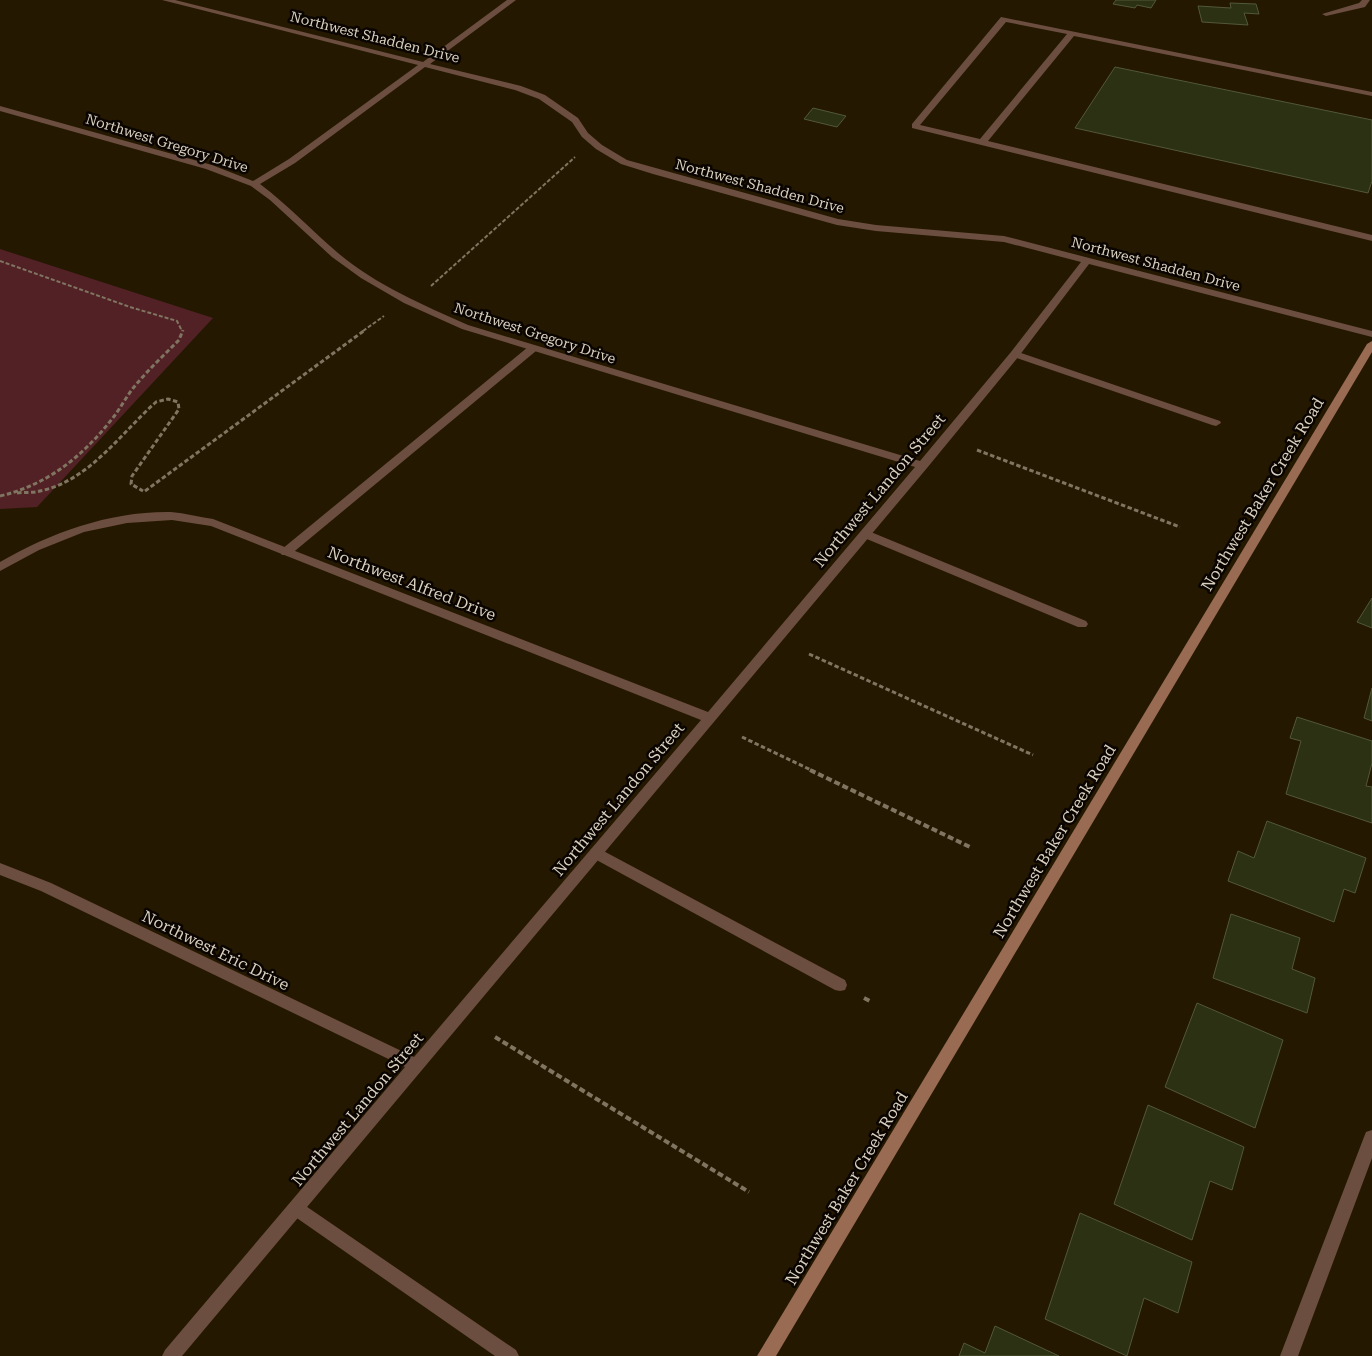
<svg xmlns="http://www.w3.org/2000/svg" width="1372" height="1356" font-family="'Roboto Serif',serif">
<style>
.green{fill:#512126}
.building{fill:#2c3113;stroke:#525839}
.lines{fill:none;stroke-linecap:round;stroke-linejoin:round}
.path-far2{stroke:#807561;stroke-width:2;stroke-dasharray:4 2;stroke-linecap:butt}
.path-far1{stroke:#807561;stroke-width:3;stroke-dasharray:4.5 2.5;stroke-linecap:butt}
.path{stroke:#807561;stroke-width:4;stroke-dasharray:6 3;stroke-linecap:butt}
.lane{fill:#6b4e3f;fill-rule:evenodd}
.street{fill:#6b4e3f;fill-rule:evenodd}
.secondary{fill:#996b53;fill-rule:evenodd}
.labels{text-anchor:middle;stroke-width:5;stroke-linejoin:round;paint-order:stroke}
.far-street-label{font-size:14px;fill:#d9d0c0;stroke:#0a0500}
.street-label{font-size:16px;fill:#d9d0c0;stroke:#0a0500}
</style>
<rect width="100%" height="100%" fill="#251800"/>
<path class="green" d="M 0,249 L 213,318 L 37,507 L 0,509 Z"/>
<path class="building" d="M 1116,0 L 1156,0 L 1151,8 L 1137,5 L 1135,8 L 1113,4 Z
M 1230,3 L 1256,4 L 1259,14 L 1244,13 L 1248,25 L 1202,22 L 1198,6 L 1231,8 Z
M 1115,67 L 1372,120 L 1372,181 L 1368,193 L 1075,128 Z
M 813,108 L 846,116 L 837,127 L 804,119 Z
M 1372,598 L 1372,628 L 1357,622 Z
M 1372,688 L 1372,721 L 1364,718 Z
M 1297,717 L 1372,741 L 1372,763 L 1366,786 L 1372,787 L 1372,823 L 1286,794 L 1301,741 L 1290,738 Z
M 1267,821 L 1366,858 L 1355,893 L 1344,889 L 1334,922 L 1228,881 L 1238,851 L 1254,858 Z
M 1231,914 L 1300,938 L 1292,969 L 1315,978 L 1307,1013 L 1213,978 Z
M 1197,1003 L 1283,1040 L 1255,1128 L 1165,1087 Z
M 1148,1105 L 1244,1147 L 1232,1190 L 1210,1181 L 1192,1240 L 1114,1204 Z
M 1080,1213 L 1192,1262 L 1178,1313 L 1144,1298 L 1127,1356 L 1045,1319 Z
M 995,1326 L 1059,1356 L 959,1356 L 964,1343 L 985,1353 Z"/>
<g class="lines">
<path class="path-far2" d="M 0,261 L 130,307 L 177,321 L 182,331
M 431,286 L 575,157
M 363,331 L 384,316"/>
<path class="path-far1" d="M 977,450 L 1180,527
M 145,491 L 365,330
M 17,493 C 25,492 33,493 40,491 C 89,481 121,433 156,402 L 168,399 L 178,402 L 179,409 L 132,476 L 131,484 L 143,491
M 0,496 C 47,485 82,457 112,419 C 120,409 126,397 134,387 C 147,371 164,355 179,340 L 183,330
M 809,654 L 1033,755
M 742,737 L 813,771"/>
<path class="path" d="M 810,770 L 972,848
M 864,998 L 872,1002
M 495,1037 L 749,1192"/>
<path class="lane" d="M 1001,17 L 1372,92 L 1372,96 L 1074,36 L 988,141 L 1372,235 L 1372,241 L 912,128 L 912,124 ZM 1006,22 L 1067,34 L 980,139 L 920,125 Z
M 532,346 L 536,347 L 536,351 L 290,555 L 282,555 L 280,552 L 282,549 L 528,347 Z
M 1015,351 L 1220,421 L 1221,423 L 1216,426 L 1212,425 L 1011,356 L 1010,354 Z
M 866,530 L 1086,621 L 1088,624 L 1086,627 L 1078,627 L 862,537 L 860,534 L 862,531 Z
M 596,847 L 845,980 L 847,985 L 845,990 L 840,991 L 835,990 L 591,857 L 589,853 L 591,849 Z
M 297,1200 L 516,1350 L 519,1356 L 495,1356 L 291,1214 L 289,1208 L 291,1202 Z"/>
<path class="street" d="M 162,0 L 175,0 L 423,62 L 507,0 L 516,0 L 430,64 L 521,86 L 545,95 L 578,118 L 588,133 L 602,145 L 627,160 L 838,219 L 876,225 L 1004,236 L 1372,331 L 1372,337 L 1089,264 L 1019,356 L 927,468 L 182,1356 L 162,1356 L 165,1350 L 405,1067 L 41,891 L 0,875 L 0,863 L 51,883 L 414,1057 L 701,720 L 211,526 L 172,520 L 127,523 L 84,532 L 39,550 L 0,571 L 0,562 C 52,532 111,511 171,512 C 185,513 199,517 213,519 L 708,712 L 915,467 L 462,329 L 404,303 L 361,278 L 332,257 L 270,200 L 251,186 L 206,169 L 0,111 L 0,106 L 212,165 L 253,181 L 289,159 L 418,65 ZM 425,67 L 515,90 L 539,99 L 572,122 L 582,137 L 596,149 L 621,164 L 653,174 L 837,225 L 876,231 L 1004,242 L 1081,262 L 1011,352 L 920,461 L 468,325 C 423,305 376,285 338,253 C 311,230 288,205 260,184 L 295,163 Z
M 1362,0 L 1370,0 L 1365,7 L 1326,16 L 1322,14 L 1359,3 Z
M 1372,1130 L 1372,1158 L 1298,1356 L 1280,1356 L 1364,1137 L 1366,1132 Z"/>
<path class="secondary" d="M 1372,341 L 1372,352 L 776,1356 L 757,1356 L 1367,344 Z"/>
</g>
<g class="labels">
<g class="far-street-label">
<text transform="translate(375 37) rotate(14)" y="5">Northwest Shadden Drive</text>
<text transform="translate(167 143) rotate(17)" y="5">Northwest Gregory Drive</text>
<text transform="translate(760 186) rotate(15)" y="5">Northwest Shadden Drive</text>
<text transform="translate(1156 264) rotate(15)" y="5">Northwest Shadden Drive</text>
<text transform="translate(535 333) rotate(18)" y="5">Northwest Gregory Drive</text>
</g>
<g class="street-label">
<text transform="translate(879 490) rotate(-50)" y="6">Northwest Landon Street</text>
<text transform="translate(1262 494) rotate(-59)" y="6">Northwest Baker Creek Road</text>
<text transform="translate(412 583) rotate(21)" y="6">Northwest Alfred Drive</text>
<text transform="translate(618 799) rotate(-50)" y="6">Northwest Landon Street</text>
<text transform="translate(1054 841) rotate(-59)" y="6">Northwest Baker Creek Road</text>
<text transform="translate(216 950) rotate(26)" y="6">Northwest Eric Drive</text>
<text transform="translate(357 1109) rotate(-50)" y="6">Northwest Landon Street</text>
<text transform="translate(846 1188) rotate(-59)" y="6">Northwest Baker Creek Road</text>
</g>
</g>
</svg>
